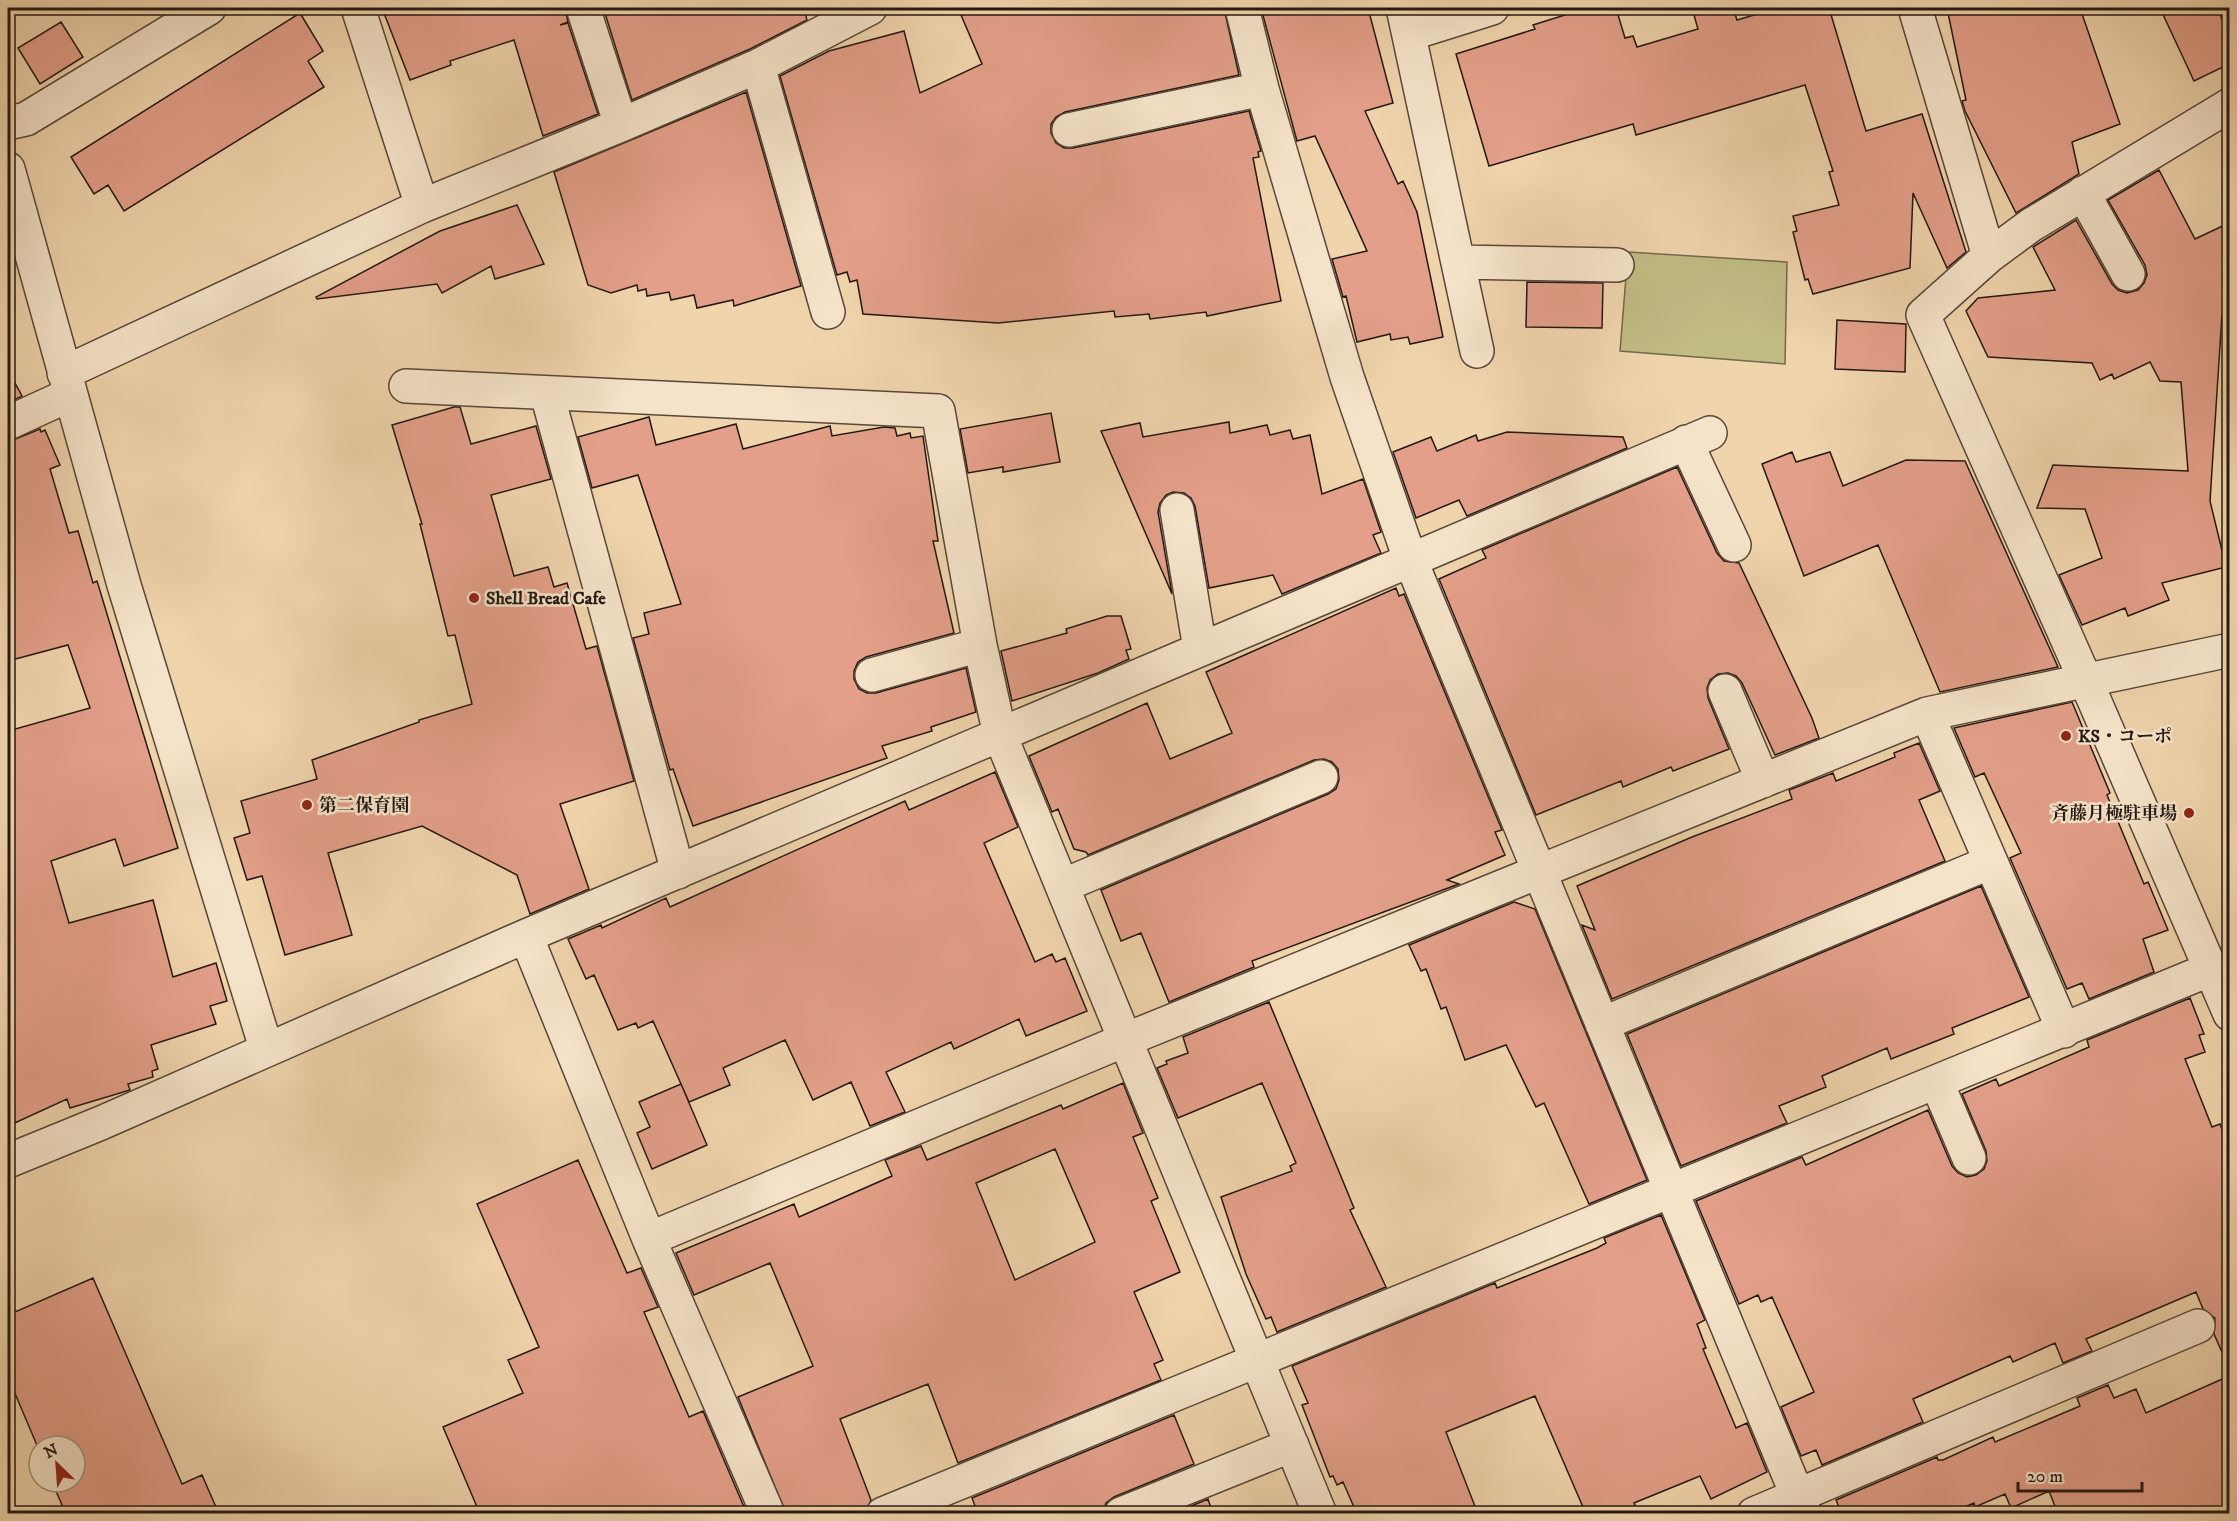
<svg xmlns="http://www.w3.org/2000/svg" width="2237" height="1521" font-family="'IM FELL DW Pica','Noto Serif JP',serif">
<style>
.green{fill:#c1bb84;stroke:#726a4c;stroke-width:1.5}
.building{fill:#e39f89;stroke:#241813;stroke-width:1.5;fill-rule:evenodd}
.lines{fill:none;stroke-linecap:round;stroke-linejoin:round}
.minor-casing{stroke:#574739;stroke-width:36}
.minor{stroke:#f5e3c9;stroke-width:33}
.poi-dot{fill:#8f2418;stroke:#f5e3c9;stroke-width:2}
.labels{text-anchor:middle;stroke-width:5;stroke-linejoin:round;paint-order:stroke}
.poi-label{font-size:18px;font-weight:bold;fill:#241813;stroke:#f5e3c9;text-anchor:start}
</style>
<rect width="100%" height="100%" fill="#f0d4ac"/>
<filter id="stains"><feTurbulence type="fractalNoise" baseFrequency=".00333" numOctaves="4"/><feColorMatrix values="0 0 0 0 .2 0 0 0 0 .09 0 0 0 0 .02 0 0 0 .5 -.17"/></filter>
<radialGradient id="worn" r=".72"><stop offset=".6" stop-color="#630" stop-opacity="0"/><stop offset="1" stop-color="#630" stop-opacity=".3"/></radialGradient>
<path class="green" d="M 1628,252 L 1787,262 L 1785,364 L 1620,351 Z"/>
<path class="building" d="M 382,8 L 565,8 L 568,22 L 560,25 L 568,23 L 598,114 L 543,136 L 514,40 L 450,61 L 451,65 L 410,80 Z
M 612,8 L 804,8 L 807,20 L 750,49 L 632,100 L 604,10 Z
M 958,8 L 1224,8 L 1239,75 L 1065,112 L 1056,117 L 1051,124 L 1051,133 L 1056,143 L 1064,148 L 1073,148 L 1249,111 L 1261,151 L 1258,152 L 1259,157 L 1253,158 L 1281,301 L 1207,316 L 1206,312 L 1150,319 L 1149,314 L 1115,317 L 1114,311 L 998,323 L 863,314 L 857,280 L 850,282 L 847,272 L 837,275 L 780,76 L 829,51 L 904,31 L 920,93 L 982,64 Z
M 1261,8 L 1368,8 L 1393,103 L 1365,111 L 1398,184 L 1403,181 L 1417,212 L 1443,337 L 1410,344 L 1408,337 L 1391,340 L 1390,334 L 1357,342 L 1346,296 L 1343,297 L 1332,259 L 1367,251 L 1315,136 L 1297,141 Z
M 1587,8 L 1616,8 L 1625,38 L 1633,36 L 1637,47 L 1698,29 L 1692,8 L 1733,8 L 1737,20 L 1778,8 L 1829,8 L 1866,131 L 1922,114 L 1966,252 L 1947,268 L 1913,193 L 1910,268 L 1813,294 L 1808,279 L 1805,280 L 1793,232 L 1797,231 L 1793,216 L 1839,205 L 1829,172 L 1833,171 L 1805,85 L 1636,135 L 1633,124 L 1489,166 L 1456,54 L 1535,29 L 1533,25 Z
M 1947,8 L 2080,8 L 2120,124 L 2072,142 L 2079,174 L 2016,213 L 1965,111 L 1962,101 L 1966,100 Z
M 2160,8 L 2217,8 L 2229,35 L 2229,64 L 2194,81 Z
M 300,13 L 323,51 L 308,61 L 324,87 L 124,211 L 108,185 L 94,194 L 71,157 Z
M 61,22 L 83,57 L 40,84 L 18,48 Z
M 746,92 L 801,286 L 734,306 L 733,300 L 697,308 L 694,295 L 671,300 L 669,292 L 647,296 L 646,289 L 638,291 L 637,285 L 611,293 L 588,285 L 554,172 Z
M 2159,170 L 2195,239 L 2229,223 L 2229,329 L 2222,314 L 2210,501 L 2226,567 L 2162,583 L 2169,600 L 2128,616 L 2125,608 L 2082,625 L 2059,575 L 2102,558 L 2085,509 L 2037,508 L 2053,465 L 2188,471 L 2181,382 L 2160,381 L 2150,362 L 2114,379 L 2112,374 L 2100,380 L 2092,363 L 1988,357 L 1966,311 L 1978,298 L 2055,290 L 2033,247 L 2076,220 L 2112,284 L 2118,290 L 2127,293 L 2138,290 L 2144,283 L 2147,275 L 2145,265 L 2108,200 Z
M 517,205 L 544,264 L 495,279 L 491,266 L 442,293 L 437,284 L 317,299 L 316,297 L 440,231 Z
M 1527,282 L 1603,283 L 1602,328 L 1526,327 Z
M 1837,320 L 1906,324 L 1905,372 L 1835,369 Z
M 8,370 L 22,396 L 8,403 Z
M 454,407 L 460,407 L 471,444 L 536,426 L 551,479 L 491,495 L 514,576 L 548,567 L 554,587 L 567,583 L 586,649 L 597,646 L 634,781 L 560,804 L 589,889 L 530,914 L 517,875 L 422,826 L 328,853 L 352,935 L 285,955 L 262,876 L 247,880 L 234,838 L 250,833 L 241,801 L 317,779 L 312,760 L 419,722 L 419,720 L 472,704 L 455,635 L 448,636 L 420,524 L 422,524 L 392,425 Z
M 1051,413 L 1060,462 L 1003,472 L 1003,467 L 968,473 L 960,429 Z
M 649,417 L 656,445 L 736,424 L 743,449 L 830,426 L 832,436 L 884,427 L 895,428 L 897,436 L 910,433 L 911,438 L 923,436 L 938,541 L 933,541 L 954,633 L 866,657 L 858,662 L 854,671 L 854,679 L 859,689 L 867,693 L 876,693 L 966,668 L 976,712 L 931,727 L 932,731 L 882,746 L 887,758 L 693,826 L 673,769 L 670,770 L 633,638 L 649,634 L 644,613 L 681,604 L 638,475 L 592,488 L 578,437 Z
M 1229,422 L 1230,433 L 1267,425 L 1270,435 L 1290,430 L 1293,439 L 1310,435 L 1322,494 L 1363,479 L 1381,532 L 1373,535 L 1381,553 L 1282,594 L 1273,575 L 1209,588 L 1195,506 L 1191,498 L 1184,493 L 1173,492 L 1166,495 L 1160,503 L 1158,512 L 1172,594 L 1101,431 L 1140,423 L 1143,437 Z
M 40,429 L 41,432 L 45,430 L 60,465 L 50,469 L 69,533 L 78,531 L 93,583 L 97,581 L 178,848 L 124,866 L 115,839 L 51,861 L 69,923 L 153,900 L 173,977 L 216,963 L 227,1001 L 210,1006 L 216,1024 L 151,1045 L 158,1069 L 152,1071 L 153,1077 L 128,1084 L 130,1090 L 70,1108 L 67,1099 L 8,1126 L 8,731 L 90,708 L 68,645 L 8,661 L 8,442 Z
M 1507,432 L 1623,437 L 1627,448 L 1467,516 L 1459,500 L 1416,518 L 1393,452 L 1431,437 L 1437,451 L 1476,435 L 1478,441 Z
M 1792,452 L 1796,462 L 1830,452 L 1843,486 L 1906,460 L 1965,461 L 2058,667 L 1940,692 L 1878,545 L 1804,576 L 1762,464 Z
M 1677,467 L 1717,553 L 1724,561 L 1739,563 L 1812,718 L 1819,738 L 1775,755 L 1742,683 L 1736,676 L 1728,673 L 1718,674 L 1710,680 L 1707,688 L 1708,698 L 1729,749 L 1673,771 L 1671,767 L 1623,787 L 1621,781 L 1536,815 L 1439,579 L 1486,558 L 1482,550 Z
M 1396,588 L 1399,596 L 1404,594 L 1502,830 L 1495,832 L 1505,855 L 1447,880 L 1459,884 L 1252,961 L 1254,967 L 1169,1002 L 1141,933 L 1121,941 L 1101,890 L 1328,794 L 1336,789 L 1339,780 L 1338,769 L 1332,762 L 1324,759 L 1314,760 L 1088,855 L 1086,852 L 1074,849 L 1058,809 L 1052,812 L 1029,756 L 1147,703 L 1170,759 L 1232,733 L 1206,672 Z
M 1107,616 L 1121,616 L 1131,649 L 1126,650 L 1129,659 L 1098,673 L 1012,701 L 1001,651 L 1067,633 L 1066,629 Z
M 2072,702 L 2110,793 L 2107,795 L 2144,884 L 2148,882 L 2168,930 L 2143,939 L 2154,972 L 2089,999 L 2082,983 L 2067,989 L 2010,858 L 2021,853 L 1984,773 L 1975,777 L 1954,728 Z
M 1919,743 L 1940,791 L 1919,800 L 1945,861 L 1612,999 L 1582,925 L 1595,930 L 1577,886 L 1692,837 L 1792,799 L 1789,790 L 1833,773 L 1836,781 L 1895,757 L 1894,753 Z
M 995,772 L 1018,827 L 984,843 L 1035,962 L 1052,954 L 1056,962 L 1065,958 L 1087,1011 L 1026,1036 L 1019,1019 L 954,1049 L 951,1042 L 886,1072 L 905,1112 L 870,1126 L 851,1082 L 813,1100 L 785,1040 L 723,1068 L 730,1085 L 689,1102 L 653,1021 L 638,1028 L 636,1023 L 618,1030 L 594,975 L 586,979 L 568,939 L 601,925 L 602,928 L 666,898 L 670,907 L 905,801 L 909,810 Z
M 1981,886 L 2029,997 L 1952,1028 L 1954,1034 L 1891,1059 L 1887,1048 L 1822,1076 L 1826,1087 L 1779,1106 L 1787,1123 L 1681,1166 L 1627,1034 Z
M 1514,902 L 1535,909 L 1647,1180 L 1589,1204 L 1544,1103 L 1536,1107 L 1506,1045 L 1465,1060 L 1446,1007 L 1441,1009 L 1426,969 L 1421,971 L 1409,945 Z
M 2190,998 L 2204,1034 L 2199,1035 L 2205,1052 L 2185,1059 L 2212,1127 L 2220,1124 L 2229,1147 L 2229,1368 L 2214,1334 L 2215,1318 L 2203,1309 L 2196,1292 L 2086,1339 L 2092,1351 L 2063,1363 L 2055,1343 L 2013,1362 L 2010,1356 L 1913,1399 L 1923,1422 L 1822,1465 L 1816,1450 L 1801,1456 L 1781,1407 L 1814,1392 L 1772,1297 L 1761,1302 L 1758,1295 L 1739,1304 L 1696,1201 L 1802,1157 L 1806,1165 L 1928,1110 L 1952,1166 L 1958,1173 L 1967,1177 L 1976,1175 L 1984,1169 L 1987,1161 L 1986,1151 L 1962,1094 L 1996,1079 L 1999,1086 L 2089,1047 L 2087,1040 Z
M 1269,1002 L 1354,1208 L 1350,1210 L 1386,1287 L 1277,1332 L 1271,1317 L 1266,1319 L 1246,1274 L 1221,1197 L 1292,1171 L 1290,1166 L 1296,1163 L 1262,1083 L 1178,1118 L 1157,1068 L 1167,1064 L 1166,1061 L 1188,1053 L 1183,1037 Z
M 1123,1083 L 1143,1133 L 1133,1137 L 1158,1198 L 1151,1201 L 1180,1272 L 1134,1292 L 1163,1360 L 1154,1364 L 1161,1380 L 958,1463 L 928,1384 L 840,1419 L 871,1500 L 865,1514 L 786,1514 L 738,1397 L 813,1366 L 770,1263 L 694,1295 L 676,1253 L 794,1204 L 799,1217 L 892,1176 L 885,1160 L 921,1146 L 927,1160 L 1061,1105 L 1063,1109 ZM 1055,1149 L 1095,1242 L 1015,1280 L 976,1183 Z
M 681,1084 L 707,1145 L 652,1169 L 637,1133 L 650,1127 L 639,1102 Z
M 578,1160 L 627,1273 L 641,1268 L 658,1307 L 644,1312 L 689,1417 L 703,1411 L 747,1514 L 480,1514 L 443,1427 L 523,1393 L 508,1360 L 539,1347 L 477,1204 Z
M 1661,1215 L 1705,1320 L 1697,1324 L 1706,1348 L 1703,1349 L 1736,1428 L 1747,1423 L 1767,1472 L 1711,1499 L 1700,1476 L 1634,1503 L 1639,1514 L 1586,1514 L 1535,1396 L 1446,1432 L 1478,1514 L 1357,1514 L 1343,1482 L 1337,1485 L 1333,1476 L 1330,1477 L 1302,1405 L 1308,1403 L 1292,1366 L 1495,1283 L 1497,1288 L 1597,1248 L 1606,1243 L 1604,1238 Z
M 93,1278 L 182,1484 L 202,1475 L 219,1514 L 66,1514 L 52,1482 L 75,1482 L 75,1446 L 39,1446 L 39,1450 L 8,1377 L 8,1315 Z
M 2229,1376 L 2229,1514 L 2058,1514 L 2049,1491 L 2011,1508 L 2005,1494 L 1975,1507 L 1974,1503 L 1948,1514 L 1842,1514 L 1836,1500 L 1937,1457 L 1938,1460 L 1943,1460 L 1993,1437 L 1995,1442 L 2080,1406 L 2077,1398 L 2108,1385 L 2114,1398 L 2136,1389 L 2146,1413 Z
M 1174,1415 L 1194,1464 L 1114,1497 L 1106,1503 L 1103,1514 L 978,1514 L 972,1498 Z
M 1208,1499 L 1213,1514 L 1172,1514 Z"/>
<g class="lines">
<g class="minor-casing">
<path id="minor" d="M 358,8 L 422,206
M 583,8 L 621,125
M 1242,8 L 1262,89 L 1347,377 L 1410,559 L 1805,1514
M 1403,8 L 1477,351
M 1915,8 L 1989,256
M 1409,34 L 1492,8
M 758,66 L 828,312
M 2230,105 L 2031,225 L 1989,256 L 1923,315 L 2085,679 L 2230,1014
M 8,123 L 26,119 L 209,8
M 1069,130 L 1262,89
M 8,169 L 124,585 L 266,1048
M 2083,193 L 2128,274
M 1458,262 L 1617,265
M 64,373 L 422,206 L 621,125 L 758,66 L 870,8
M 406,386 L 938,411 L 980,645 L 1000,735 L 1320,1514
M 547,394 L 678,872
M 8,423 L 69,395
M 1686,442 L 1734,545
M 1177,510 L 1200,649
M 872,675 L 980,645
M 1725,691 L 1763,781
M 1927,714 L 2064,1031
M 1062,886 L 1321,777
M 526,936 L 649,1239 L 768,1514
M 1602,1024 L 1991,862
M 1937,1083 L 1969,1158
M 8,1161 L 101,1123 L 526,936 L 1710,433
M 649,1239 L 1125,1040 L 1927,714 L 2230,650
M 883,1514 L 2211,969
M 1121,1514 L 1292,1445
M 1754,1514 L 2198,1326"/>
</g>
<use href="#minor" class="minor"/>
</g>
<g class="poi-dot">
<circle cx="474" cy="598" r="6"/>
<circle cx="2066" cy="736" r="6"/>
<circle cx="307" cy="805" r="6"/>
<circle cx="2189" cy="813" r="6"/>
</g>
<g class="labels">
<g class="poi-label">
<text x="486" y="604">Shell Bread Cafe</text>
<text x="2078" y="742">KS・コーポ</text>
<text x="319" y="811">第二保育園</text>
<text x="2177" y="819" text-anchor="end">斉藤月極駐車場</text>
</g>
</g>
<rect width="2237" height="1521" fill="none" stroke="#f0d4ac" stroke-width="30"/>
<rect x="9" y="9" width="2219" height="1503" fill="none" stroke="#241813" stroke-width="3"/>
<rect x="15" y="15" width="2207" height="1491" fill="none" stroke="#241813" stroke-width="1.5"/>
<g transform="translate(57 1464) rotate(335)"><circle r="28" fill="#f5e3c9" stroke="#a19280" stroke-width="1.5"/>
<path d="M0-4.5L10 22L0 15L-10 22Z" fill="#8f2418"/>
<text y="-9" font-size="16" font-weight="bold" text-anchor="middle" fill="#241813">N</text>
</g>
<path d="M2018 1482v9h124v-9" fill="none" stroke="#241813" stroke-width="3"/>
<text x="2027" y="1482" font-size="18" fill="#241813" stroke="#f5e3c9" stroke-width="4.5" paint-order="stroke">20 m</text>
<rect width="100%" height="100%" filter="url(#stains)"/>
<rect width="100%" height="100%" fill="url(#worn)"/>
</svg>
